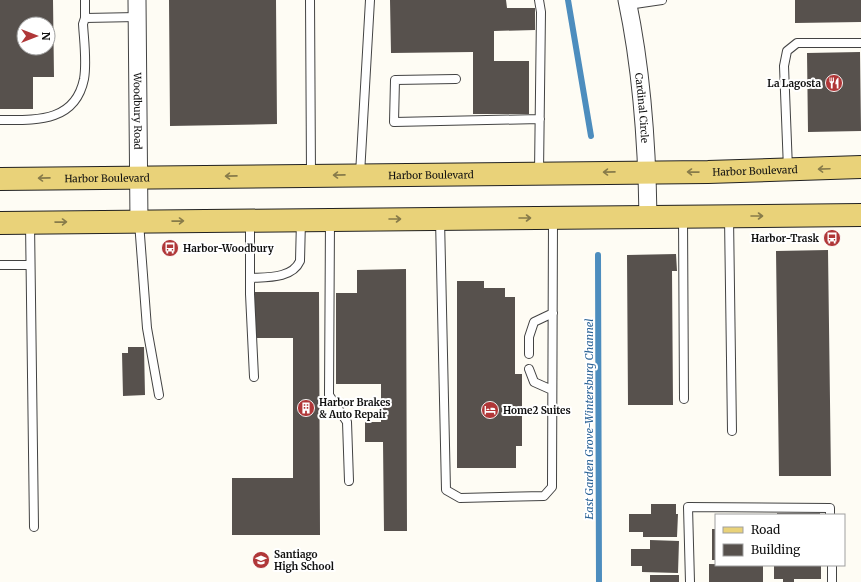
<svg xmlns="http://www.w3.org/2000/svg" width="861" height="582" font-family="Merriweather,serif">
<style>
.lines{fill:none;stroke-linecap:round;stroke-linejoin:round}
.stream{stroke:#4d8dbe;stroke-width:6}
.building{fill:#57514d;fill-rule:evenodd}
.lane-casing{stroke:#434343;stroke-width:10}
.street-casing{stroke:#434343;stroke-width:19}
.primary-casing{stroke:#212121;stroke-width:24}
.lane{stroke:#fff;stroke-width:8}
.street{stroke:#fff;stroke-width:17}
.primary{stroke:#e9d279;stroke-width:22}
.oneway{stroke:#877b4a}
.labels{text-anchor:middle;stroke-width:4;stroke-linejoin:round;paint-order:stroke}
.poi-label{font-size:10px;font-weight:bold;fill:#101010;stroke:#fff;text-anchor:start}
.street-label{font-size:10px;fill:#101010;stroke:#fff}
.water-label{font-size:11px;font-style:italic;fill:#276094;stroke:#fff}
</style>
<rect width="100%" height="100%" fill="#fefcf4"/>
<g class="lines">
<path class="stream" d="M 568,0 L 591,136
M 598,255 L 599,582"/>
</g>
<path class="building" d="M 0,0 L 53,0 L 54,77 L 33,77 L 33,109 L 0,109 ZM 24,24 L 48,24 L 48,48 L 24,48 Z
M 169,0 L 276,0 L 277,124 L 170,126 Z
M 390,0 L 506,0 L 507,8 L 535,8 L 535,30 L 494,31 L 494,61 L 529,61 L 529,114 L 473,114 L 473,52 L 391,53 Z
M 795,0 L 861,0 L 861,22 L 795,23 Z
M 860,52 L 861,131 L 808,132 L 807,53 Z
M 828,250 L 831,476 L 779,476 L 776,251 Z
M 676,254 L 677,271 L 672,271 L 673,405 L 628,405 L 627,255 Z
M 406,269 L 407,531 L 384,531 L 383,442 L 365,442 L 365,422 L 381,422 L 381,384 L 336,384 L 336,293 L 357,293 L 357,270 Z
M 457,281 L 484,281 L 484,288 L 505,288 L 505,297 L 515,297 L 515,374 L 522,374 L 522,446 L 516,446 L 516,468 L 457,468 Z
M 255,292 L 319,292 L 320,535 L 232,535 L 232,478 L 293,478 L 293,338 L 255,338 Z
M 128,347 L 144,347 L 145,395 L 123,396 L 122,353 L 128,353 Z
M 651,504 L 676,504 L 676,514 L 678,514 L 677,537 L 643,537 L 643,532 L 629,532 L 629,514 L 651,514 Z
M 777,513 L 820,513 L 820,515 L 777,515 Z
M 712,529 L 716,529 L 716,560 L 712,560 Z
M 650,540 L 679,541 L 678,573 L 642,572 L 642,566 L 631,566 L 631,549 L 650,549 Z
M 709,564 L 763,565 L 763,582 L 709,582 Z
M 774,565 L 821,565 L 821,579 L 794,579 L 794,582 L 783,582 L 783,579 L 774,579 Z
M 650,575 L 679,575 L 679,582 L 650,582 Z"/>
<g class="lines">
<g class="lane-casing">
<path id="lane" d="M 85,0 L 85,18
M 310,0 L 311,174
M 539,0 L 541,12 L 539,172
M 628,5 L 662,0
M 456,79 L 395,80 L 394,122 L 540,119
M 0,120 C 35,120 75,123 84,79 C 87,62 84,41 83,24 L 85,18 L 137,17
M 788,169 L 784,66 L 787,51 L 797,43 L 861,43
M 360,174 L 370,0
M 729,217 L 732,431
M 683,218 L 684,399
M 440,219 L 446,490 L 460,498 L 544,496 L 552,487 L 553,219
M 330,220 L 329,395 L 347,422 L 349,481
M 250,221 L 250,294 L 254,377
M 139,222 L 147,328 L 159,395
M 30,223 L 34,527
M 0,265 L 30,265
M 250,278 C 266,277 292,279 300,261 L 301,220
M 529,354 L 529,337 L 534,322 L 553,313
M 529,369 L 534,382 L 552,390
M 832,565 L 832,582
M 690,582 L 688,507 L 830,508 L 830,515"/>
</g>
<g class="street-casing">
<g id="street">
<path id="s1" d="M 137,0 L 139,222"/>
<path id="s2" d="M 627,0 C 642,71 647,145 648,217"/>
</g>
</g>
<g class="primary-casing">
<g id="primary">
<path id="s3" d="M 0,179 L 708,172 L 861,167"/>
<path d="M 0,223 L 861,215"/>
</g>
</g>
<use href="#lane" class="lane"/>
<use href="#street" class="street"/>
<use href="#primary" class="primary"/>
</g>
<defs><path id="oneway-shaft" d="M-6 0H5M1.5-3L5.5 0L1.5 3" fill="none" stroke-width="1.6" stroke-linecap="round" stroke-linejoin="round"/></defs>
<g class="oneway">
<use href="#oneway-shaft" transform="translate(824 169) rotate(178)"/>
<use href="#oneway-shaft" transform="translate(609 172) rotate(179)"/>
<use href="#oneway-shaft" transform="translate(693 172) rotate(-179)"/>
<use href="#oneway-shaft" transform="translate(339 175) rotate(179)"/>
<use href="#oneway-shaft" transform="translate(231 176) rotate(179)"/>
<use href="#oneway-shaft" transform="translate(44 178) rotate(179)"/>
<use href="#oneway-shaft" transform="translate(757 216)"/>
<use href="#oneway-shaft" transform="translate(525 218)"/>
<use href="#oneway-shaft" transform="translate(395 219)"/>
<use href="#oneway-shaft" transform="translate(178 221) rotate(-1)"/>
<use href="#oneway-shaft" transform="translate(61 222) rotate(-1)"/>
</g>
<defs>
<g id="restaurant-disc" transform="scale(0.9)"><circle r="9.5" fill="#b03738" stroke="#fff"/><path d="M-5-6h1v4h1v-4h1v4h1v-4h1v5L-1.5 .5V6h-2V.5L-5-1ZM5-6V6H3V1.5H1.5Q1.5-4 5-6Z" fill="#fff"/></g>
<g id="bus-disc" transform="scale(0.9)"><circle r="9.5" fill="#b03738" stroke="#fff"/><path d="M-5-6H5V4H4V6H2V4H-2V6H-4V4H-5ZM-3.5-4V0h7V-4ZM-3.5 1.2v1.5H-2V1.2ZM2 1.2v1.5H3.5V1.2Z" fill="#fff"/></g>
<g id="building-disc" transform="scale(0.9)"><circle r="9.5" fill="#b03738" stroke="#fff"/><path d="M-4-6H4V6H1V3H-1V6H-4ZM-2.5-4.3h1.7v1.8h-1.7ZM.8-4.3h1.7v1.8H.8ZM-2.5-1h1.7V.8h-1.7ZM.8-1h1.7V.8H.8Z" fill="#fff"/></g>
<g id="hotel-disc" transform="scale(0.9)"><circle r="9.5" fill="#b03738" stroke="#fff"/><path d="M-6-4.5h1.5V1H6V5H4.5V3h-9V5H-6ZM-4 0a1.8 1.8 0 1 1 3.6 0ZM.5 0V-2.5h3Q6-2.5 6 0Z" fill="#fff"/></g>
<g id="school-disc" transform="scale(0.9)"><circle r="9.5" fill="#b03738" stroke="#fff"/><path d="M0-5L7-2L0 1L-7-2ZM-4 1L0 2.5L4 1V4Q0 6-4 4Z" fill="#fff"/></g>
</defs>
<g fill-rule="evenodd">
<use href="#restaurant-disc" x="834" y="83"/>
<use href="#bus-disc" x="832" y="238"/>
<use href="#bus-disc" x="170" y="248"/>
<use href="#building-disc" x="306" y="408"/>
<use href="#hotel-disc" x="490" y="410"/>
<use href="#school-disc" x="261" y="560"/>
</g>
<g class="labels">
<g class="poi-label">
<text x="821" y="87" text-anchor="end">La Lagosta</text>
<text x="819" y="242" text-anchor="end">Harbor-Trask</text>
<text x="183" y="252">Harbor-Woodbury</text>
<text x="319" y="406">Harbor Brakes<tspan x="319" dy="12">&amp; Auto Repair</tspan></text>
<text x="503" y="414">Home2 Suites</text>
<text x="274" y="558">Santiago<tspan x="274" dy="12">High School</tspan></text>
</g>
<g class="street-label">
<text dy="4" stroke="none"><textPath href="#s2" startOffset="109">Cardinal Circle</textPath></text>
<text dy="4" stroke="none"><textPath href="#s1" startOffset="111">Woodbury Road</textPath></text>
<text dy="4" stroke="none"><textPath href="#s3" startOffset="755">Harbor Boulevard</textPath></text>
<text dy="4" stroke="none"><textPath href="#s3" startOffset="431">Harbor Boulevard</textPath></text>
<text dy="4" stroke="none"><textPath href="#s3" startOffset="107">Harbor Boulevard</textPath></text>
</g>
<g class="water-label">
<text transform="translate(589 419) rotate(-90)" y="4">East Garden Grove-Wintersburg Channel</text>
</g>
</g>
<rect x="715" y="514" width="130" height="52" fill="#ffffff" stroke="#9f9f9f"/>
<rect x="723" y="527" width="20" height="6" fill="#e9d279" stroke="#9f9f9f"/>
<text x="751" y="534" font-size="12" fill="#101010">Road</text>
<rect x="723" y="544" width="20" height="12" fill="#57514d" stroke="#9f9f9f"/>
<text x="751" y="554" font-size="12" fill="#101010">Building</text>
<g transform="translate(36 36) rotate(90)"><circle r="19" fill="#ffffff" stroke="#9f9f9f"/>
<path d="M0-3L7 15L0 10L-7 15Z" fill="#b03738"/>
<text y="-6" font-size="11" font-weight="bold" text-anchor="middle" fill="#101010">N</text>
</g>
</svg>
